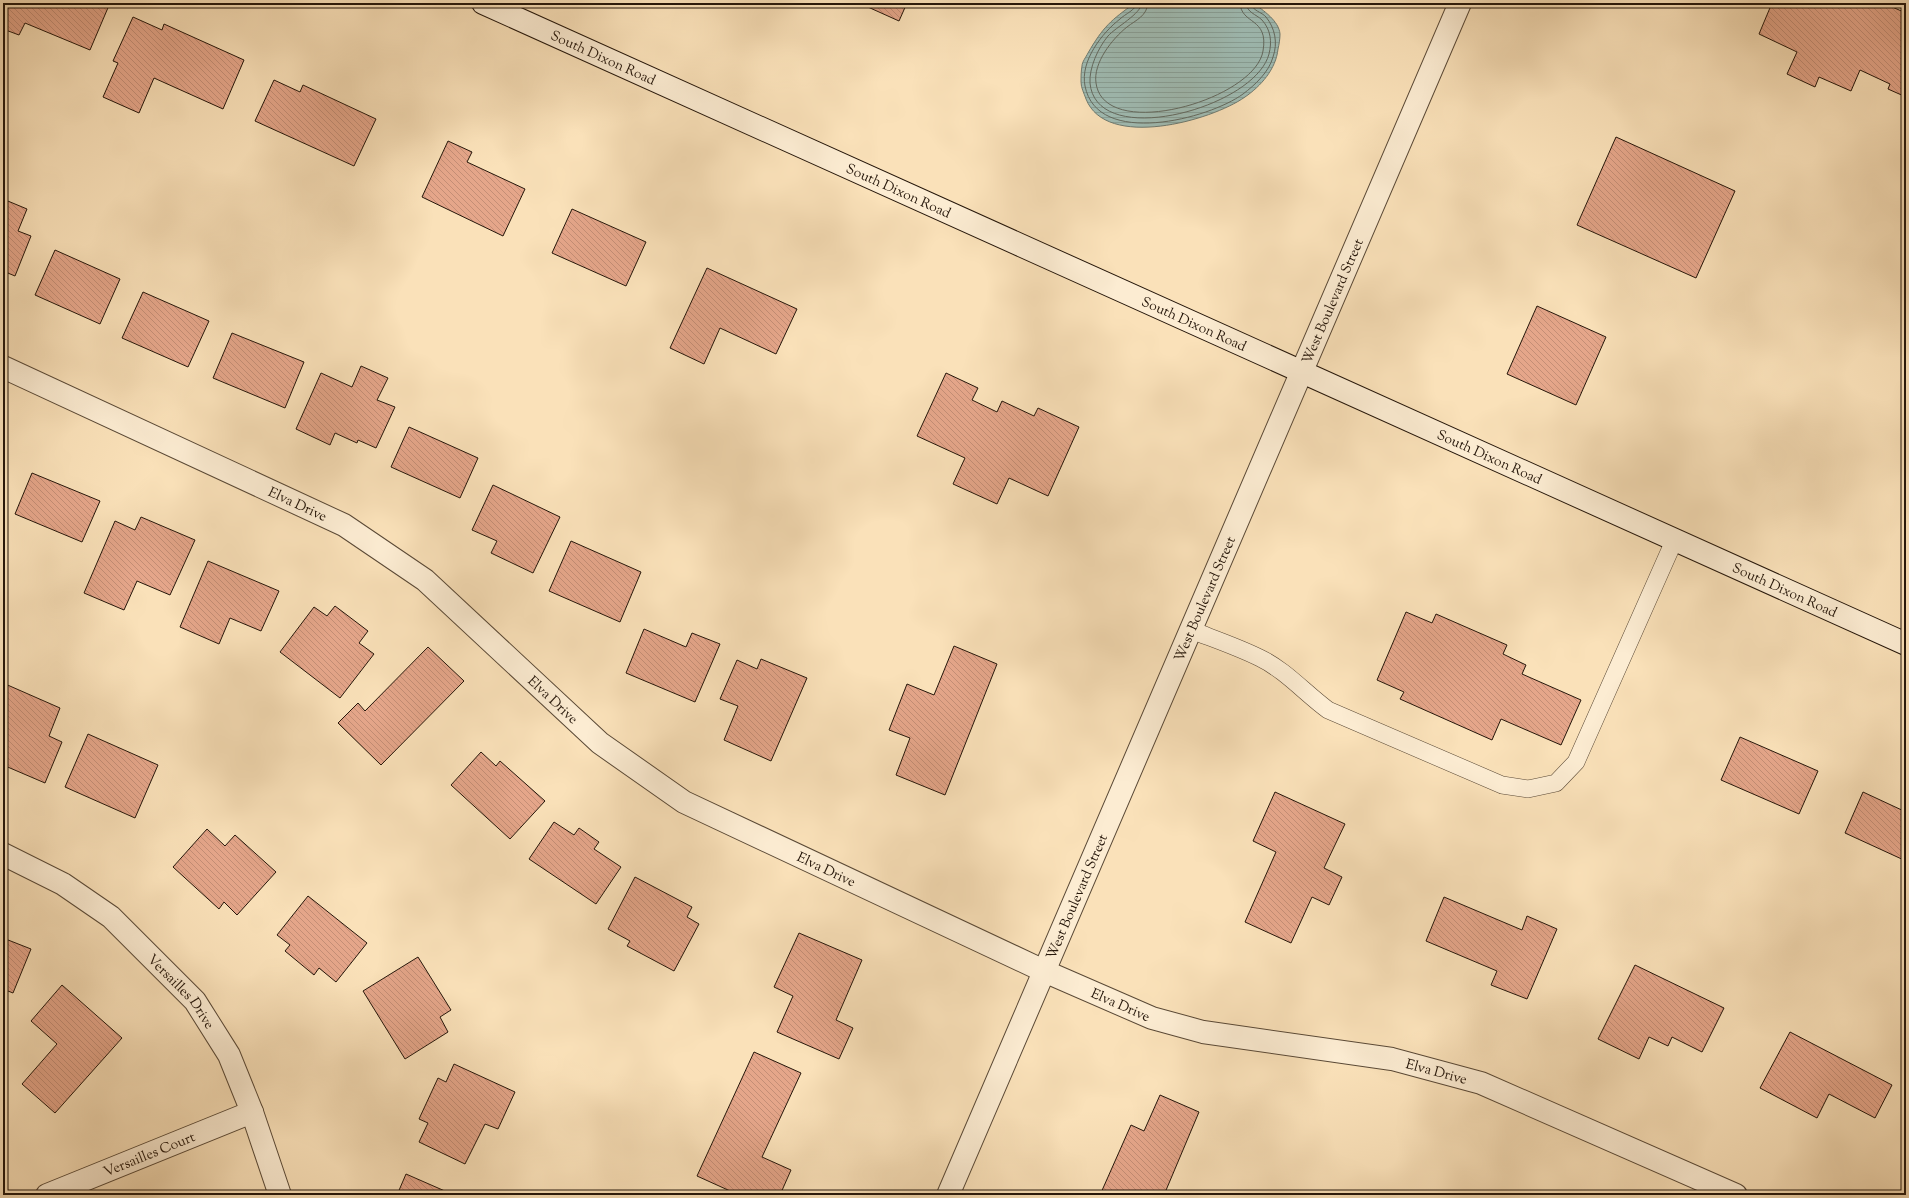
<svg xmlns="http://www.w3.org/2000/svg" width="1909" height="1198" font-family="'Sorts Mill Goudy',serif">
<style>
.water{fill:url(#water-rules);stroke:#6e7a70}
.lines{fill:none;stroke-linecap:round;stroke-linejoin:round}
.shore{stroke:#62695f;stroke-width:1}
.building{fill:url(#building-back-hatch);stroke:#25160a}
.service-casing{stroke:#5a4936;stroke-width:18}
.minor-casing{stroke:#5a4936;stroke-width:24}
.secondary-casing{stroke:#25160a;stroke-width:24}
.service{stroke:#fcecd2;stroke-width:17}
.minor{stroke:#fcecd2;stroke-width:22}
.secondary{stroke:#fcecd2;stroke-width:22}
.labels{text-anchor:middle;stroke-width:3;stroke-linejoin:round;paint-order:stroke}
.street-label{font-size:14px;fill:#25160a;stroke:#fcecd2}
</style>
<defs>
<pattern id="water-rules" width="6" height="5" patternUnits="userSpaceOnUse"><rect width="6" height="5" fill="#9fbcb4"/><path d="M0 2.5h6" fill="none" stroke="#89a199"/></pattern>
<pattern id="building-back-hatch" width="6" height="6" patternUnits="userSpaceOnUse"><rect width="6" height="6" fill="#e5a68a"/><path d="M-1 5l2 2M0 0l6 6M5-1l2 2" fill="none" stroke="#c48e76"/></pattern>
</defs>
<rect width="100%" height="100%" fill="#fae1b9"/>
<filter id="stains"><feTurbulence type="fractalNoise" baseFrequency=".005" numOctaves="4"/><feColorMatrix values="0 0 0 0 .2 0 0 0 0 .09 0 0 0 0 .02 0 0 0 .5 -.17"/></filter>
<radialGradient id="worn" r=".72"><stop offset=".6" stop-color="#630" stop-opacity="0"/><stop offset="1" stop-color="#630" stop-opacity=".3"/></radialGradient>
<path class="water" d="M 1135,3 L 1253,3 C 1263,10 1279,21 1280,34 C 1280,39 1279,45 1278,49 C 1276,69 1261,86 1245,97 C 1211,121 1106,150 1086,99 C 1084,93 1081,88 1081,82 C 1081,77 1081,71 1082,66 C 1082,62 1086,57 1088,53 C 1103,27 1111,20 1135,3 Z"/>
<g class="lines">
<path class="shore" d="M 1137,3 C 1136,10 1125,14 1120,19 C 1102,33 1080,61 1085,86 C 1097,148 1209,119 1243,94 C 1255,85 1269,72 1273,57 C 1278,43 1275,28 1266,17 C 1262,12 1252,11 1251,3
M 1142,3 C 1141,14 1116,27 1108,36 C 1098,48 1089,68 1090,83 C 1096,151 1255,108 1269,54 C 1272,42 1271,30 1262,20 C 1256,14 1247,13 1246,3
M 1148,3 C 1147,16 1136,20 1127,27 C 1112,39 1093,63 1096,83 C 1104,143 1255,100 1263,51 C 1269,17 1241,25 1240,3"/>
</g>
<path class="building" d="M 3,3 L 110,3 L 90,50 L 25,23 L 19,35 L 3,29 Z
M 859,3 L 907,3 L 899,21 Z
M 1772,3 L 1883,3 L 1906,13 L 1906,97 L 1888,89 L 1890,84 L 1860,70 L 1851,91 L 1819,77 L 1815,87 L 1787,74 L 1797,52 L 1759,34 Z
M 133,17 L 162,30 L 164,24 L 244,60 L 223,109 L 154,78 L 139,113 L 103,97 L 118,63 L 113,61 Z
M 274,80 L 300,92 L 303,85 L 376,119 L 354,166 L 255,121 Z
M 1616,137 L 1735,191 L 1696,278 L 1577,225 Z
M 448,141 L 472,152 L 467,162 L 525,189 L 503,236 L 422,197 Z
M 3,199 L 27,209 L 18,231 L 31,236 L 15,276 L 3,271 Z
M 572,209 L 646,242 L 626,286 L 552,253 Z
M 55,250 L 120,279 L 100,324 L 35,295 Z
M 707,268 L 797,309 L 776,354 L 720,328 L 704,364 L 670,348 Z
M 143,292 L 209,321 L 188,367 L 122,338 Z
M 1537,306 L 1606,337 L 1576,405 L 1507,374 Z
M 232,333 L 304,362 L 285,408 L 213,378 Z
M 361,366 L 388,378 L 377,400 L 395,407 L 376,448 L 358,440 L 357,443 L 335,433 L 330,445 L 296,429 L 321,373 L 352,387 Z
M 946,373 L 978,388 L 972,400 L 997,412 L 1002,401 L 1034,416 L 1038,408 L 1079,427 L 1048,496 L 1009,478 L 997,504 L 953,484 L 965,458 L 917,436 Z
M 409,427 L 478,458 L 460,498 L 391,467 Z
M 32,473 L 100,501 L 82,542 L 15,514 Z
M 493,485 L 560,517 L 533,573 L 491,553 L 497,541 L 472,530 Z
M 141,517 L 195,540 L 170,595 L 137,581 L 124,610 L 84,593 L 115,521 L 135,530 Z
M 571,541 L 641,572 L 620,622 L 549,591 Z
M 208,561 L 279,591 L 261,631 L 230,618 L 219,644 L 180,627 Z
M 335,606 L 368,631 L 359,643 L 374,654 L 340,698 L 280,652 L 314,607 L 327,616 Z
M 1406,612 L 1432,623 L 1436,614 L 1507,645 L 1503,654 L 1526,665 L 1522,674 L 1581,700 L 1561,745 L 1501,719 L 1492,740 L 1400,699 L 1404,692 L 1377,680 Z
M 644,629 L 686,647 L 692,633 L 720,644 L 695,702 L 626,673 Z
M 954,646 L 997,664 L 945,795 L 896,775 L 910,738 L 889,730 L 907,684 L 934,695 Z
M 428,647 L 464,681 L 381,765 L 338,723 L 358,703 L 365,711 Z
M 761,659 L 807,678 L 771,761 L 724,740 L 738,706 L 720,699 L 737,660 L 757,669 Z
M 3,683 L 60,708 L 49,736 L 62,742 L 45,783 L 3,765 Z
M 88,734 L 158,765 L 135,818 L 65,787 Z
M 1740,737 L 1818,771 L 1799,814 L 1721,780 Z
M 481,752 L 496,766 L 500,761 L 545,801 L 510,839 L 451,785 Z
M 1275,792 L 1345,824 L 1324,868 L 1342,877 L 1329,905 L 1312,897 L 1291,943 L 1245,922 L 1276,852 L 1253,841 Z
M 1863,792 L 1906,812 L 1906,861 L 1845,833 Z
M 554,822 L 574,835 L 579,828 L 599,842 L 594,849 L 621,867 L 596,904 L 529,859 Z
M 207,829 L 225,846 L 235,835 L 276,872 L 237,915 L 224,902 L 219,909 L 173,867 Z
M 635,877 L 692,907 L 687,917 L 699,924 L 674,971 L 627,946 L 630,941 L 608,929 Z
M 308,896 L 367,943 L 336,982 L 319,968 L 314,975 L 285,951 L 290,945 L 277,935 Z
M 1444,897 L 1522,930 L 1527,916 L 1557,929 L 1527,999 L 1491,985 L 1497,971 L 1426,941 Z
M 799,933 L 862,960 L 836,1020 L 853,1028 L 839,1059 L 777,1032 L 793,996 L 774,987 Z
M 3,938 L 31,949 L 13,993 L 3,989 Z
M 418,957 L 451,1010 L 440,1017 L 448,1032 L 405,1059 L 363,991 Z
M 1635,965 L 1724,1008 L 1702,1052 L 1672,1037 L 1668,1046 L 1649,1037 L 1639,1059 L 1598,1039 Z
M 62,985 L 122,1038 L 55,1113 L 22,1084 L 57,1044 L 31,1021 Z
M 1790,1032 L 1892,1085 L 1875,1118 L 1829,1094 L 1817,1118 L 1760,1088 Z
M 754,1052 L 801,1073 L 762,1157 L 791,1170 L 780,1195 L 739,1195 L 697,1176 Z
M 454,1064 L 515,1092 L 498,1129 L 485,1124 L 465,1164 L 419,1142 L 428,1123 L 419,1119 L 438,1078 L 446,1082 Z
M 1160,1095 L 1199,1112 L 1164,1195 L 1100,1195 L 1131,1125 L 1144,1131 Z
M 406,1174 L 454,1195 L 397,1195 Z"/>
<g class="lines">
<g class="service-casing">
<path id="service" d="M 1191,630 C 1214,639 1238,647 1260,658 C 1285,670 1305,693 1328,710 L 1502,785 L 1528,789 L 1556,783 L 1576,762 L 1674,541"/>
</g>
<g class="minor-casing">
<g id="minor">
<path id="s1" d="M 3,367 L 344,525 L 425,580 L 600,743 L 684,802 L 1044,971 L 1152,1018 L 1203,1032 L 1392,1059 L 1481,1083 L 1736,1195"/>
<path id="s2" d="M 3,854 L 63,884 L 111,917 L 195,1001 L 229,1055 L 252,1112 L 280,1195"/>
<path id="s3" d="M 47,1195 L 252,1112"/>
<path id="s4" d="M 948,1195 L 1460,3"/>
</g>
</g>
<g class="secondary-casing">
<g id="secondary">
<path id="s5" d="M 483,3 L 1906,644"/>
</g>
</g>
<use href="#service" class="service"/>
<use href="#minor" class="minor"/>
<use href="#secondary" class="secondary"/>
</g>
<g class="labels">
<g class="street-label">
<text dy="5" stroke="none"><textPath href="#s5" startOffset="132">South Dixon Road</textPath></text>
<text dy="5" stroke="none"><textPath href="#s5" startOffset="456">South Dixon Road</textPath></text>
<text dy="5" stroke="none"><textPath href="#s4" startOffset="973">West Boulevard Street</textPath></text>
<text dy="5" stroke="none"><textPath href="#s5" startOffset="780">South Dixon Road</textPath></text>
<text dy="5" stroke="none"><textPath href="#s5" startOffset="1104">South Dixon Road</textPath></text>
<text dy="5" stroke="none"><textPath href="#s1" startOffset="325">Elva Drive</textPath></text>
<text dy="5" stroke="none"><textPath href="#s5" startOffset="1428">South Dixon Road</textPath></text>
<text dy="5" stroke="none"><textPath href="#s4" startOffset="649">West Boulevard Street</textPath></text>
<text dy="5" stroke="none"><textPath href="#s1" startOffset="649">Elva Drive</textPath></text>
<text dy="5" stroke="none"><textPath href="#s1" startOffset="973">Elva Drive</textPath></text>
<text dy="5" stroke="none"><textPath href="#s4" startOffset="325">West Boulevard Street</textPath></text>
<text dy="5" stroke="none"><textPath href="#s2" startOffset="228">Versailles Drive</textPath></text>
<text dy="5" stroke="none"><textPath href="#s1" startOffset="1297">Elva Drive</textPath></text>
<text dy="5" stroke="none"><textPath href="#s1" startOffset="1621">Elva Drive</textPath></text>
<text dy="5" stroke="none"><textPath href="#s3" startOffset="110">Versailles Court</textPath></text>
</g>
</g>
<rect width="1909" height="1198" fill="none" stroke="#fae1b9" stroke-width="16"/>
<rect x="4" y="4" width="1901" height="1190" fill="none" stroke="#25160a" stroke-width="2"/>
<rect x="8" y="8" width="1893" height="1182" fill="none" stroke="#25160a"/>
<rect width="100%" height="100%" filter="url(#stains)"/>
<rect width="100%" height="100%" fill="url(#worn)"/>
</svg>
